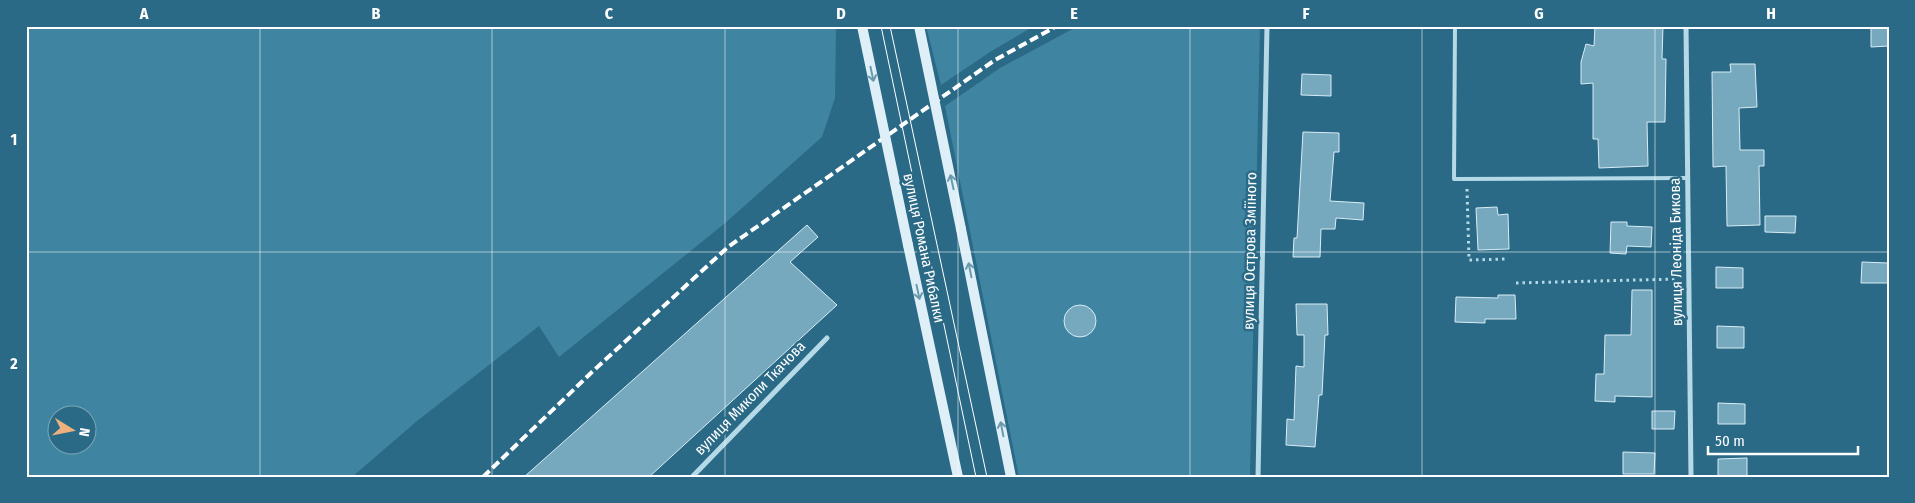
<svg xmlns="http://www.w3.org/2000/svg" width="1915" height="503" font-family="'Fira Sans Condensed',sans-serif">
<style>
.green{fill:#3f85a2;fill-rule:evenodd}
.building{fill:#76a8be;stroke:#d9edf6}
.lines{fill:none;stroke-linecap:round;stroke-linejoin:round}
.path{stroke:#b5d9e7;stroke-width:3;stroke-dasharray:2.5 4;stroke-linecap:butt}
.service{stroke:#b5d9e7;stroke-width:4}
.minor{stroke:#b5d9e7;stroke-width:5}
.secondary{stroke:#dfeff7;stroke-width:10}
.tram{stroke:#fff;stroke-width:1}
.rail{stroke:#fff;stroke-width:4;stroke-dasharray:9 4;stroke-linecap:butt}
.secondary-bridge{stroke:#dfeff7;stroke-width:10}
.oneway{stroke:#6999ae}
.grid{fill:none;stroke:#fff;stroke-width:1;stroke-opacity:0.55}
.labels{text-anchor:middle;stroke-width:5;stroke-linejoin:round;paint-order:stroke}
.street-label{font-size:15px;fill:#fff;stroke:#2a6a86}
.neatline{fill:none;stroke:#fff;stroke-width:2}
.grid-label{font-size:16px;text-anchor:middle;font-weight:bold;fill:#fff}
</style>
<rect width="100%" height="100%" fill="#2a6a86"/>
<path class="green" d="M 26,26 L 836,26 L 835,98 L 822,137 L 724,224 L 559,357 L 539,326 L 417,421 L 352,477 L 26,477 ZM 58,416 L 88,416 L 88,446 L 58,446 Z
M 926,26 L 1034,26 L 990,52 L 941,85 Z
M 1078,26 L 1260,26 L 1250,477 L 1019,477 L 945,106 L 1000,68 Z"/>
<path class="building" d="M 1595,26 L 1663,26 L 1662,59 L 1666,59 L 1665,122 L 1647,122 L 1648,166 L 1599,168 L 1598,139 L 1593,139 L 1593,83 L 1581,84 L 1581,62 L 1586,44 L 1594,46 Z
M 1871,26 L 1889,26 L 1889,46 L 1871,47 Z
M 1730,64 L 1755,64 L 1757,107 L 1739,108 L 1740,150 L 1764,150 L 1764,166 L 1759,166 L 1760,225 L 1727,226 L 1726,166 L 1713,167 L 1712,72 L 1731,72 Z
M 1302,74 L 1331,75 L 1331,96 L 1301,95 Z
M 1303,132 L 1339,133 L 1339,152 L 1334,152 L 1330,201 L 1364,203 L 1363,220 L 1336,218 L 1335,229 L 1321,229 L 1320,257 L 1293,257 L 1294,238 L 1297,238 Z
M 1497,207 L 1498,215 L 1508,214 L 1509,249 L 1478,250 L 1476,208 Z
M 1765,216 L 1796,216 L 1795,233 L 1765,232 Z
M 1611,222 L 1627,222 L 1627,226 L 1652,227 L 1651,247 L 1627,246 L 1626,254 L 1610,253 Z
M 807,225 L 818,237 L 790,262 L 837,305 L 649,477 L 524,477 Z
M 1862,262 L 1888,263 L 1888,283 L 1861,283 Z
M 1716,267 L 1743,268 L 1743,288 L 1716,288 Z
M 1632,290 L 1652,290 L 1652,397 L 1615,396 L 1615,402 L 1595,401 L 1596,374 L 1604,374 L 1605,335 L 1631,335 Z
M 1498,295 L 1515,295 L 1516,319 L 1485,319 L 1485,323 L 1455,322 L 1456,297 L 1498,298 Z
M 1296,304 L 1327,304 L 1328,335 L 1325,335 L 1322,395 L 1319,395 L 1315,447 L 1286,445 L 1287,419 L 1294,420 L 1296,366 L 1304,367 L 1304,335 L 1297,335 Z
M1064 321a16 16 0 1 1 32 0a16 16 0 1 1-32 0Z
M 1717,326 L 1744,327 L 1744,348 L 1717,348 Z
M 1718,403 L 1745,404 L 1745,424 L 1718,424 Z
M 1652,411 L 1675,411 L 1674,429 L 1652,429 Z
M 1623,452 L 1655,453 L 1654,474 L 1623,474 Z
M 1747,458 L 1747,477 L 1718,477 L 1718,459 Z"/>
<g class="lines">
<path class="path" d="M 1467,189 L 1469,260 L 1506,259
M 1516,283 L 1678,279"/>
<path class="service" d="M 1455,26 L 1454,179 L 1688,178"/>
<path class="minor" d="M 1686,26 L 1691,477
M 692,477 L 827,338
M 1258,477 L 1267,26"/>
<path class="secondary" d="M 961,229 L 1011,477
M 908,245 L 958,477"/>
<path class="tram" d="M 881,26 L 976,477
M 890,26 L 987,477"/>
<path class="rail" d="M 483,477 L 592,372 L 728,247 L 995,60 L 1057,26"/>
<path class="secondary-bridge" d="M 862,26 L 908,245
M 919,26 L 961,229"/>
</g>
<defs><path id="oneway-shaft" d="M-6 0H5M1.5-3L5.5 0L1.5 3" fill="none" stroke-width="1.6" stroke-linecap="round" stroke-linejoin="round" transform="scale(1.25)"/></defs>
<g class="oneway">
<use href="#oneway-shaft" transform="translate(872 74) rotate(78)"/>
<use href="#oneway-shaft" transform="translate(952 182) rotate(-102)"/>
<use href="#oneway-shaft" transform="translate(970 270) rotate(-101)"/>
<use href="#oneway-shaft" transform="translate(918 292) rotate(78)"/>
<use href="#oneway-shaft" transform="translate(1002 429) rotate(-101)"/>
</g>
<path class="grid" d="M 260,26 L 260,477M 492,26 L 492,477M 725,26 L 725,477M 958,26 L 958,477M 1190,26 L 1190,477M 1422,26 L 1422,477M 1655,26 L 1655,477M 26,252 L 1889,252"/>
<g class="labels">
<g class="street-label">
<text transform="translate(924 248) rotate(78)" y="5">вулиця Романа Рибалки</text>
<text transform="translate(1250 251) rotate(-89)" y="5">вулиця Острова Зміїного</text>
<text transform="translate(1676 252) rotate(-91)" y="5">вулиця Леоніда Бикова</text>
<text transform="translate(750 398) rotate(-46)" y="5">вулиця Миколи Ткачова</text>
</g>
</g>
<rect width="1915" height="503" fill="none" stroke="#2a6a86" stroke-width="55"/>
<g transform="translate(72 430) rotate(100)"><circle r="24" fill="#2a6a86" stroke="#7fa6b6"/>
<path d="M0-4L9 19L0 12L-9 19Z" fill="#eeb07d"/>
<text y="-8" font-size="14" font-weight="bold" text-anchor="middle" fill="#ffffff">N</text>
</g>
<path d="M1708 446v8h150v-8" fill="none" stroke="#ffffff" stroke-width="2.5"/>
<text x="1715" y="446" font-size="15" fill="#ffffff" stroke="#2a6a86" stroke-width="4" paint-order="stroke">50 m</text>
<rect x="28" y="28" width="1860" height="448" class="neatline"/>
<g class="grid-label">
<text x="144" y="19">A</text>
<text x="376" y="19">B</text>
<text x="609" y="19">C</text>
<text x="841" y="19">D</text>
<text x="1074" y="19">E</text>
<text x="1306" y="19">F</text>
<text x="1539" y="19">G</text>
<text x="1771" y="19">H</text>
<text x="14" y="145">1</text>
<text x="14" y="369">2</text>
</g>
</svg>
